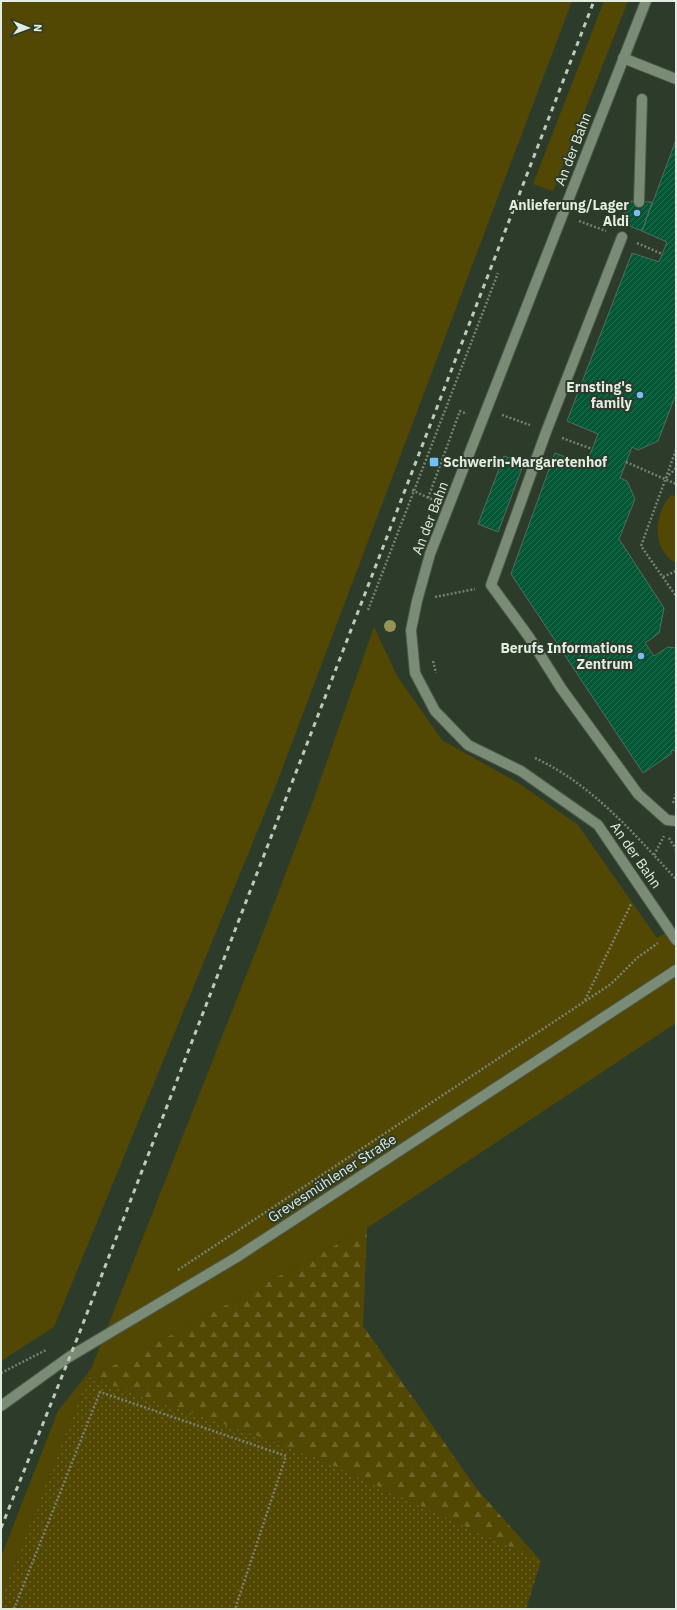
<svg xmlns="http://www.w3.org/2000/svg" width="677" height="1610" font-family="'IBM Plex Sans',sans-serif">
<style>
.grass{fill:#534803}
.forest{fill:url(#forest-firs)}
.garden{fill:url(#garden-dots)}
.building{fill:url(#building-hatch);stroke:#536c5e}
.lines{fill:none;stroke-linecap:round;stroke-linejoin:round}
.service-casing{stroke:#4b5748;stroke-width:12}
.minor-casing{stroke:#4b5748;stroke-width:12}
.tertiary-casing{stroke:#4b5748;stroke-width:12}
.path{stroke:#758172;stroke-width:2.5;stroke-dasharray:2 2;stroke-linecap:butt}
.service{stroke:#7a8b76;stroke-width:10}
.minor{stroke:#7a8b76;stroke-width:10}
.tertiary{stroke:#7a8b76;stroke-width:10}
.rail{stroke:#bec8bc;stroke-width:3;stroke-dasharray:5 5;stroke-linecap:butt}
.tree{fill:#969355}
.poi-dot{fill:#74c0f6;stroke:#2d3c2a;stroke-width:1.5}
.labels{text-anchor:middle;stroke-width:4;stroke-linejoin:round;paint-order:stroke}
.street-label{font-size:14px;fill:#e3ece1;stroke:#2d3c2a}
.poi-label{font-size:14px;font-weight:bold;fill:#e3ece1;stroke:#2d3c2a;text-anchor:end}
</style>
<defs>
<pattern id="forest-firs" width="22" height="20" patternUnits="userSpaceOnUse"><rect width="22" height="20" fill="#534803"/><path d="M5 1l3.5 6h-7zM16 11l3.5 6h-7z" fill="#6c6327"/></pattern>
<pattern id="garden-dots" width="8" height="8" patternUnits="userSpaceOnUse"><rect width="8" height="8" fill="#534803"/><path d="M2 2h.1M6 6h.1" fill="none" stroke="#6c6327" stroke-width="1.8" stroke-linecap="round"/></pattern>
<pattern id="building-hatch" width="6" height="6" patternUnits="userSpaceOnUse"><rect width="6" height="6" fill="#025737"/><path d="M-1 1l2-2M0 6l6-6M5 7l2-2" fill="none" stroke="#276f54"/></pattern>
</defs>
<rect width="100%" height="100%" fill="#2d3c2a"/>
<path class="grass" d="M 1,1 L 572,1 L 273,793 L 54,1327 L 1,1361 Z
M 604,1 L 628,1 L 553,191 L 533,184 Z
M 671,495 L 676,496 L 676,562 L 674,562 C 651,546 654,514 671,495 Z
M 374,627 L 397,676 L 442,740 L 520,784 L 578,825 L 657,938 L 676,927 L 676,1023 L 367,1228 L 123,1361 L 88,1377 L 1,1598 L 1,1557 L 58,1411 L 91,1369 L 266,925 L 313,801 Z"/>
<path class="forest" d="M 367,1228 L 363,1326 L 476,1488 L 541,1561 L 303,1452 L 88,1377 L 123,1361 Z"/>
<path class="garden" d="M 88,1377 L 303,1452 L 541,1561 L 526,1609 L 1,1609 L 1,1598 Z"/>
<path class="building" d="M 676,140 L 676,394 L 658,441 L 638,450 L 632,447 L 620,478 L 627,481 L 635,499 L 619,539 L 664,608 L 659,633 L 645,643 L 654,656 L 668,647 L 676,648 L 676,751 L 672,750 L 671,754 L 643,773 L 511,574 L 555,453 L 586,465 L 598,434 L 567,421 L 632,253 L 659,262 L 667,242 L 642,231 Z
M 625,201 L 652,202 L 642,231 L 625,224 Z
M 504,456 L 524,463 L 498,532 L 478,524 Z"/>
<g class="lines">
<g class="service-casing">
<path id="service" d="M 623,58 L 676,79
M 639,202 L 642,99
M 622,237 L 546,432 L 491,585 L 529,637 L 561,688 L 638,794 L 667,820 L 676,821"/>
</g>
<g class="minor-casing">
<path id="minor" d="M 646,1 L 430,554 L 417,601 L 411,630 L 415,673 L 435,711 L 468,745 L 521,771 L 598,825 L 676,940"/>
</g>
<g class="tertiary-casing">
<path id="tertiary" d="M 1,1406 L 69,1357 L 237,1257 L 676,970"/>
</g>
<path class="path" d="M 579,221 L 606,231
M 637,243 L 662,254
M 502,415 L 530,425
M 562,438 L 592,449
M 676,450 L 641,546 L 676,596
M 626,462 L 676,484
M 666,478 L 676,468
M 412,490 L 433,500
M 428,498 L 460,411 L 467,414
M 663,577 L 676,571
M 435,597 L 475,589
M 368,610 L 498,273
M 433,661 L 436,673
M 535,758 C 593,785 633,833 676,879
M 673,803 L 676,794
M 669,838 L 676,849
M 654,855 L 664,836
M 585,1000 L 631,904
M 178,1270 L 611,984 L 637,958 L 658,943
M 1,1373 L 46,1350
M 14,1609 L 100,1392 L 286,1456 L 235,1609"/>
<use href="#service" class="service"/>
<use href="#minor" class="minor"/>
<use href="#tertiary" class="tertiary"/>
<path class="rail" d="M 1,1528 L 79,1334 L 594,1"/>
</g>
<circle class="tree" cx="390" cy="626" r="6"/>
<g class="poi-dot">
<circle cx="637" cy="213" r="4"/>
<circle cx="640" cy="395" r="4"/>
<rect x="429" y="457" width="10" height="10" rx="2"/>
<circle cx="641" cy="656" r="4"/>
</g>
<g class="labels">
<g class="street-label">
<text transform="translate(573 149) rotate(-69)" y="5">An der Bahn</text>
<text transform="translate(430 518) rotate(-69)" y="5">An der Bahn</text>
<text transform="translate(636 855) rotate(55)" y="5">An der Bahn</text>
<text transform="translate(332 1178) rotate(-33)" y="5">Grevesmühlener Straße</text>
</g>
<g class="poi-label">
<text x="629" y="210">Anlieferung/Lager<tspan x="629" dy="16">Aldi</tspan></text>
<text x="632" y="392">Ernsting's<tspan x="632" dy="16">family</tspan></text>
<text x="443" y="467" text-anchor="start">Schwerin-Margaretenhof</text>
<text x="633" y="653">Berufs Informations<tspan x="633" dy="16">Zentrum</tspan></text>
</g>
</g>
<rect width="677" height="1610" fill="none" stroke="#e3ece1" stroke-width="4"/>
<g transform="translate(28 28) rotate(91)" stroke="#2d3c2a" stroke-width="3" paint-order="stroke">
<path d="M0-3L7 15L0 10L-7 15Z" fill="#e3ece1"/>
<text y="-6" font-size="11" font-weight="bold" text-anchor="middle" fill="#e3ece1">N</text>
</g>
</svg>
